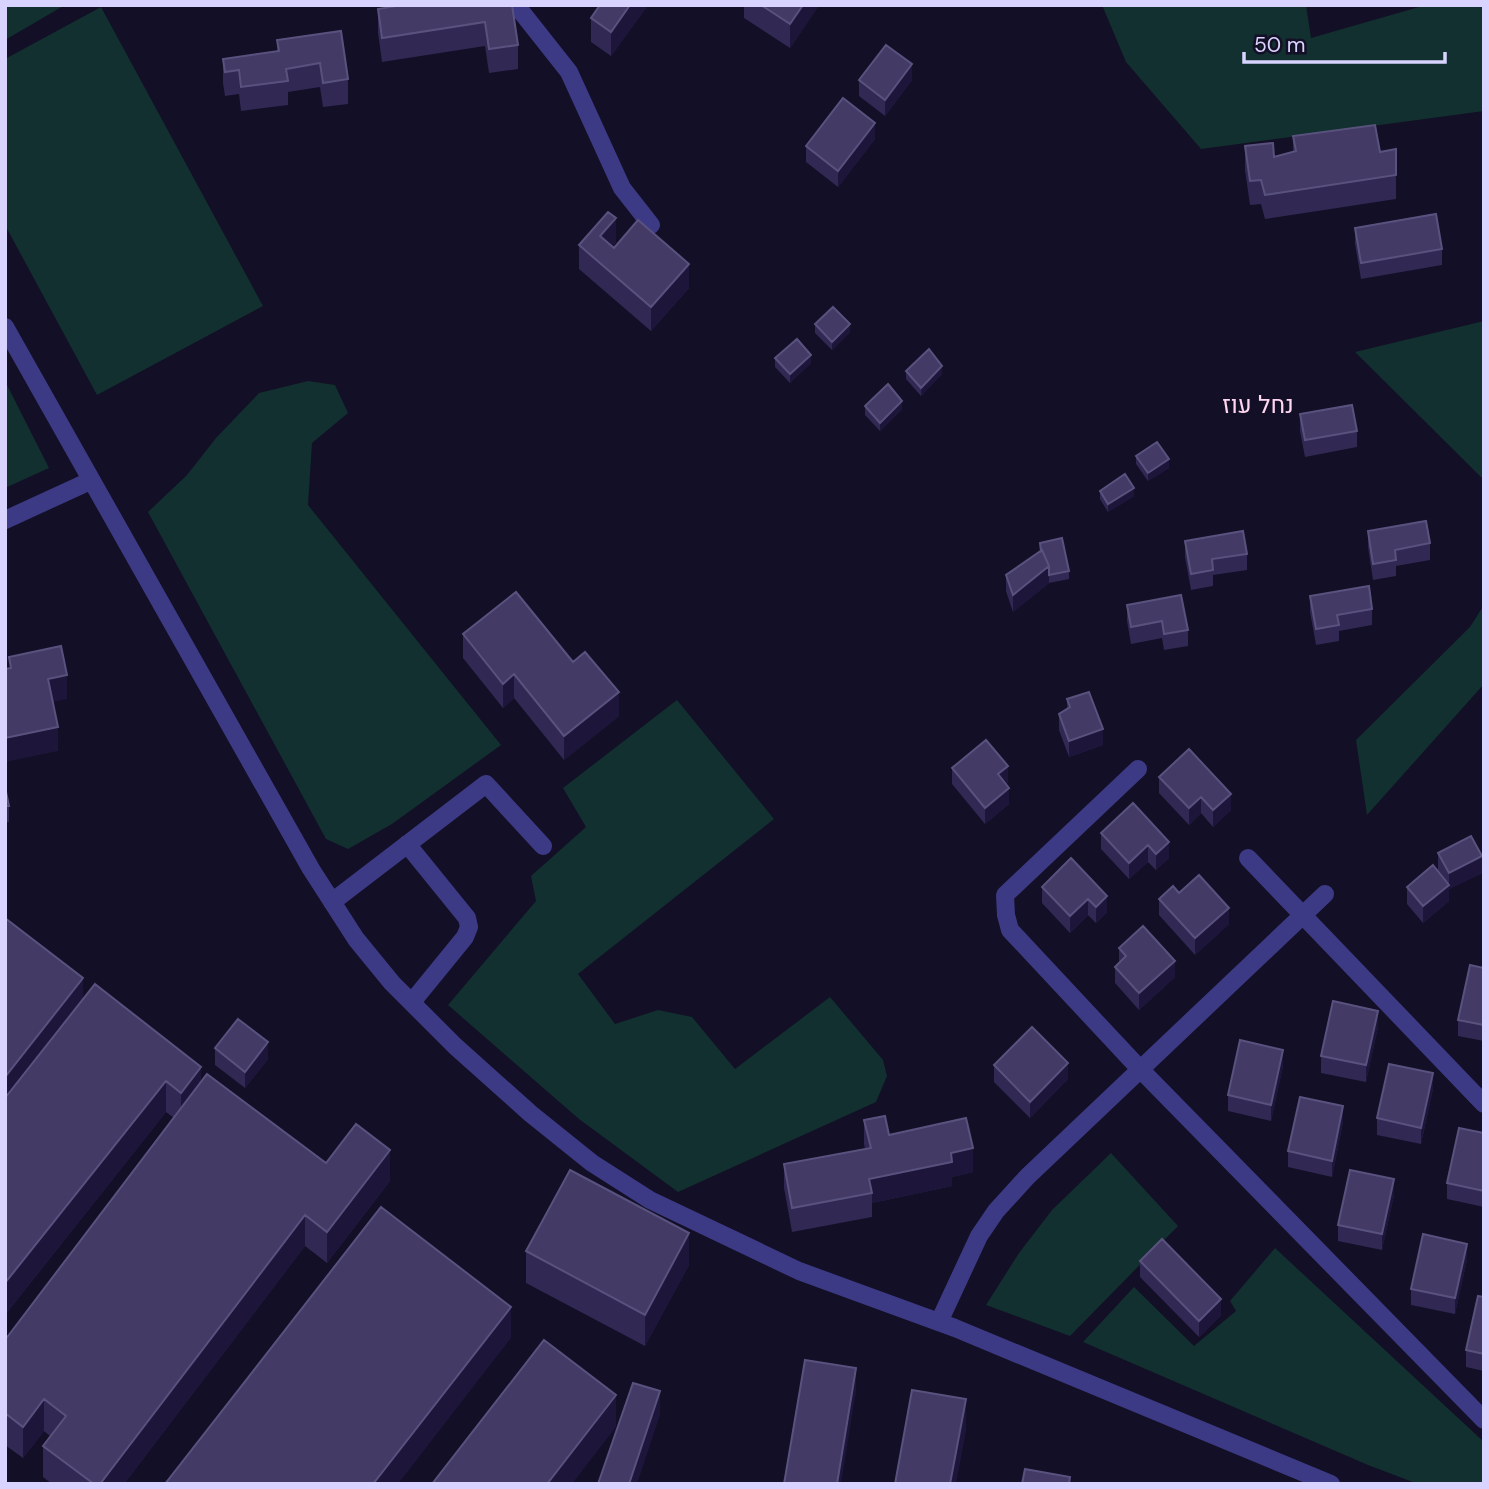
<svg xmlns="http://www.w3.org/2000/svg" width="1489" height="1489" font-family="'DM Sans',Heebo,sans-serif">
<style>
.green{fill:#12302f}
.lines{fill:none;stroke-linecap:round;stroke-linejoin:round}
.minor{stroke:#3d3a85;stroke-width:18}
.wall{fill:#312854}
.shaded-wall{fill:#1d163a}
.building{fill:#433a66;stroke:#5a527e;stroke-width:2}
.labels{text-anchor:middle;stroke-width:5;stroke-linejoin:round;paint-order:stroke}
.quarter-label{font-size:24px;fill:#ffd6f0;stroke:#130f26}
</style>
<rect width="100%" height="100%" fill="#130f26"/>
<path class="green" d="M 5,5 L 65,5 L 5,40 Z
M 1102,5 L 1306,5 L 1311,38 L 1426,5 L 1484,5 L 1484,111 L 1201,149 L 1126,62 Z
M 101,7 L 263,306 L 97,395 L 5,225 L 5,59 Z
M 1484,321 L 1484,480 L 1355,352 Z
M 5,381 L 49,468 L 5,488 Z
M 308,381 L 335,385 L 348,413 L 312,443 L 308,505 L 501,745 L 392,824 L 348,849 L 326,839 L 148,512 L 187,475 L 216,438 L 259,393 Z
M 1484,605 L 1484,684 L 1367,815 L 1356,740 L 1470,627 Z
M 677,700 L 774,819 L 578,974 L 615,1024 L 658,1010 L 692,1017 L 735,1069 L 830,997 L 883,1060 L 887,1076 L 876,1102 L 678,1192 L 579,1119 L 448,1005 L 536,901 L 531,876 L 586,827 L 563,788 Z
M 1111,1153 L 1178,1226 L 1070,1336 L 986,1305 L 1019,1253 L 1052,1210 Z
M 1275,1248 L 1484,1442 L 1484,1484 L 1418,1484 L 1368,1465 L 1083,1342 L 1134,1287 L 1194,1346 L 1236,1311 L 1230,1301 Z"/>
<g class="lines">
<path class="minor" d="M 516,5 L 569,72 L 622,188 L 651,225
M 5,327 L 311,869 L 356,939 L 392,983 L 455,1046 L 531,1114 L 592,1163 L 650,1200 L 799,1271 L 955,1328 L 1331,1484
M 5,520 L 90,481
M 1138,769 L 1005,895 L 1006,915 L 1010,930 L 1139,1068 L 1484,1420
M 407,844 L 467,918 L 469,927 L 465,937 L 412,1002
M 1248,858 L 1484,1104
M 332,902 L 486,784 L 543,846
M 939,1322 L 979,1236 L 996,1211 L 1027,1177 L 1325,894"/>
</g>
<path class="wall" d="M 512,5 L 518,45 L 518,69 L 489,73 L 485,46 L 382,62 L 378,33 L 378,9 Z
M 597,5 L 648,5 L 611,56 L 591,42 L 591,18 L 599,7 Z
M 744,5 L 819,5 L 790,48 L 744,18 Z
M 341,31 L 348,79 L 348,104 L 323,107 L 320,87 L 288,92 L 288,105 L 241,111 L 239,94 L 225,96 L 223,83 L 223,59 L 277,51 L 277,40 Z
M 859,80 L 912,80 L 885,116 L 859,96 Z
M 1293,136 L 1380,152 L 1396,173 L 1396,199 L 1265,219 L 1261,204 L 1250,205 L 1245,170 L 1245,146 L 1274,157 L 1293,152 Z
M 875,139 L 838,187 L 806,162 L 806,146 Z
M 1355,228 L 1442,249 L 1442,265 L 1361,279 L 1355,244 Z
M 616,242 L 612,247 L 689,288 L 651,331 L 579,269 L 579,245 Z
M 815,324 L 850,332 L 832,350 L 815,333 Z
M 775,358 L 811,363 L 790,383 L 775,367 Z
M 906,371 L 942,374 L 921,396 L 906,379 Z
M 865,406 L 902,409 L 880,431 L 865,415 Z
M 1300,414 L 1357,431 L 1357,447 L 1305,457 L 1300,431 Z
M 1136,456 L 1169,468 L 1148,481 L 1136,464 Z
M 1100,491 L 1134,496 L 1108,512 L 1100,499 Z
M 1368,531 L 1430,543 L 1430,560 L 1396,566 L 1396,576 L 1373,580 L 1368,547 Z
M 1185,541 L 1247,554 L 1247,570 L 1213,575 L 1213,586 L 1191,590 L 1185,557 Z
M 1040,543 L 1069,571 L 1069,579 L 1049,583 L 1013,612 L 1006,591 L 1006,575 L 1040,552 Z
M 1310,596 L 1372,609 L 1372,625 L 1339,631 L 1339,641 L 1316,645 L 1310,612 Z
M 1127,605 L 1188,630 L 1188,646 L 1164,650 L 1162,638 L 1131,644 L 1127,621 Z
M 463,634 L 619,716 L 564,760 L 514,698 L 503,708 L 463,658 Z
M 1067,699 L 1103,745 L 1069,757 L 1059,730 L 1059,714 L 1067,709 Z
M 952,768 L 1008,782 L 1006,784 L 1009,804 L 985,824 L 952,784 Z
M 1159,777 L 1231,810 L 1213,827 L 1201,813 L 1189,825 L 1159,793 Z
M 5,787 L 9,806 L 9,822 L 5,822 Z
M 1133,803 L 1169,858 L 1156,870 L 1148,862 L 1129,879 L 1101,849 L 1101,833 Z
M 1438,853 L 1482,873 L 1449,889 L 1449,901 L 1423,923 L 1407,904 L 1407,887 L 1441,875 L 1438,870 Z
M 1071,858 L 1107,912 L 1096,923 L 1088,915 L 1070,933 L 1042,903 L 1042,887 Z
M 1159,899 L 1229,924 L 1195,955 L 1159,915 Z
M 5,918 L 83,999 L 201,1082 L 326,1163 L 390,1181 L 327,1263 L 305,1246 L 124,1484 L 52,1484 L 43,1477 L 43,1446 L 50,1436 L 44,1431 L 23,1458 L 5,1445 L 5,1340 L 174,1118 L 166,1112 L 5,1315 Z
M 1119,948 L 1175,977 L 1139,1010 L 1115,983 L 1115,967 L 1119,963 Z
M 1484,968 L 1484,1041 L 1458,1036 L 1458,1020 Z
M 1378,1027 L 1366,1082 L 1321,1073 L 1321,1056 Z
M 215,1048 L 268,1059 L 245,1088 L 215,1065 Z
M 994,1065 L 1068,1079 L 1030,1118 L 994,1082 Z
M 1283,1066 L 1271,1121 L 1228,1111 L 1228,1095 Z
M 1433,1089 L 1421,1144 L 1377,1135 L 1377,1118 Z
M 864,1120 L 889,1135 L 973,1172 L 952,1177 L 952,1186 L 872,1203 L 872,1217 L 792,1232 L 784,1188 L 784,1164 L 865,1149 L 864,1144 Z
M 1343,1122 L 1332,1177 L 1288,1167 L 1288,1151 Z
M 1484,1133 L 1484,1207 L 1447,1199 L 1447,1183 Z
M 1394,1195 L 1382,1250 L 1338,1241 L 1338,1225 Z
M 526,1251 L 689,1265 L 645,1346 L 526,1283 Z
M 1467,1260 L 1455,1314 L 1411,1305 L 1411,1289 Z
M 1140,1261 L 1221,1315 L 1199,1337 L 1140,1277 Z
M 1484,1297 L 1484,1371 L 1466,1367 L 1466,1350 Z"/>
<path class="shaded-wall" d="M 630,5 L 648,5 L 611,56 L 611,32 Z
M 803,5 L 819,5 L 790,48 L 790,24 Z
M 912,64 L 912,80 L 885,116 L 885,100 Z
M 875,123 L 875,139 L 838,187 L 838,171 Z
M 616,218 L 616,242 L 600,260 L 600,236 Z
M 689,264 L 689,288 L 651,331 L 651,307 Z
M 850,324 L 850,332 L 832,350 L 832,342 Z
M 811,355 L 811,363 L 790,383 L 790,374 Z
M 942,366 L 942,374 L 921,396 L 921,388 Z
M 902,401 L 902,409 L 880,431 L 880,423 Z
M 1169,459 L 1169,468 L 1148,481 L 1148,473 Z
M 1134,488 L 1134,496 L 1108,512 L 1108,504 Z
M 1049,566 L 1049,583 L 1013,612 L 1013,595 Z
M 514,674 L 514,698 L 503,708 L 503,684 Z
M 67,675 L 67,699 L 48,703 L 48,679 Z
M 619,692 L 619,716 L 564,760 L 564,736 Z
M 58,727 L 58,751 L 5,762 L 5,738 Z
M 1103,729 L 1103,745 L 1069,757 L 1069,741 Z
M 1008,766 L 1008,782 L 998,791 L 998,774 Z
M 1009,788 L 1009,804 L 985,824 L 985,808 Z
M 1231,794 L 1231,810 L 1213,827 L 1213,810 Z
M 1201,797 L 1201,813 L 1189,825 L 1189,808 Z
M 1169,842 L 1169,858 L 1156,870 L 1156,854 Z
M 1148,845 L 1148,862 L 1129,879 L 1129,863 Z
M 1482,856 L 1482,873 L 1449,889 L 1449,873 Z
M 1449,885 L 1449,901 L 1423,923 L 1423,906 Z
M 1107,896 L 1107,912 L 1096,923 L 1096,907 Z
M 1088,899 L 1088,915 L 1070,933 L 1070,916 Z
M 1229,908 L 1229,924 L 1195,955 L 1195,938 Z
M 1175,961 L 1175,977 L 1139,1010 L 1139,993 Z
M 83,978 L 83,1010 L 5,1109 L 5,1077 Z
M 1378,1011 L 1378,1027 L 1366,1082 L 1366,1065 Z
M 268,1042 L 268,1059 L 245,1088 L 245,1072 Z
M 1283,1050 L 1283,1066 L 1271,1121 L 1271,1105 Z
M 1068,1063 L 1068,1079 L 1030,1118 L 1030,1102 Z
M 201,1067 L 201,1098 L 181,1124 L 181,1093 Z
M 1433,1073 L 1433,1089 L 1421,1144 L 1421,1128 Z
M 166,1081 L 166,1112 L 5,1315 L 5,1283 Z
M 1343,1106 L 1343,1122 L 1332,1177 L 1332,1161 Z
M 973,1148 L 973,1172 L 952,1177 L 952,1186 L 872,1203 L 872,1193 L 869,1179 L 951,1153 Z
M 390,1150 L 390,1181 L 327,1263 L 327,1232 Z
M 1394,1179 L 1394,1195 L 1382,1250 L 1382,1234 Z
M 305,1215 L 305,1246 L 124,1484 L 100,1484 Z
M 689,1233 L 689,1265 L 645,1346 L 645,1315 Z
M 1467,1244 L 1467,1260 L 1455,1314 L 1455,1298 Z
M 1221,1299 L 1221,1315 L 1199,1337 L 1199,1321 Z
M 511,1307 L 511,1338 L 398,1484 L 373,1484 Z
M 856,1368 L 856,1392 L 841,1484 L 837,1484 Z
M 660,1391 L 660,1415 L 637,1484 L 629,1484 Z
M 616,1395 L 616,1427 L 572,1484 L 547,1484 Z
M 44,1399 L 44,1431 L 23,1458 L 23,1427 Z
M 966,1399 L 966,1431 L 956,1484 L 950,1484 Z"/>
<path class="building" d="M 402,5 L 512,5 L 518,45 L 489,49 L 485,22 L 382,38 L 378,9 Z
M 600,5 L 630,5 L 611,32 L 591,18 Z
M 761,5 L 803,5 L 790,24 Z
M 341,31 L 348,79 L 323,83 L 320,63 L 286,69 L 288,81 L 241,87 L 239,70 L 225,72 L 223,59 L 279,51 L 277,40 Z
M 886,45 L 912,64 L 885,100 L 859,80 Z
M 843,98 L 875,123 L 838,171 L 806,146 Z
M 1375,125 L 1380,152 L 1396,149 L 1396,175 L 1265,195 L 1261,180 L 1250,181 L 1245,146 L 1273,143 L 1274,157 L 1296,151 L 1293,136 Z
M 608,212 L 616,218 L 600,236 L 614,248 L 638,220 L 689,264 L 651,307 L 579,245 Z
M 1436,214 L 1442,249 L 1361,263 L 1355,228 Z
M 833,307 L 850,324 L 832,342 L 815,324 Z
M 797,339 L 811,355 L 790,374 L 775,358 Z
M 929,349 L 942,366 L 921,388 L 906,371 Z
M 888,384 L 902,401 L 880,423 L 865,406 Z
M 1352,405 L 1357,431 L 1305,440 L 1300,414 Z
M 1157,442 L 1169,459 L 1148,473 L 1136,456 Z
M 1125,474 L 1134,488 L 1108,504 L 1100,491 Z
M 1426,521 L 1430,543 L 1395,550 L 1396,560 L 1373,564 L 1368,531 Z
M 1243,531 L 1247,554 L 1212,559 L 1213,570 L 1191,574 L 1185,541 Z
M 1062,538 L 1069,571 L 1049,575 L 1049,566 L 1042,550 L 1041,551 L 1040,543 Z
M 1042,550 L 1049,566 L 1013,595 L 1006,575 Z
M 1369,586 L 1372,609 L 1337,615 L 1339,625 L 1316,629 L 1310,596 Z
M 516,592 L 573,662 L 585,652 L 619,692 L 564,736 L 514,674 L 503,684 L 463,634 Z
M 1181,595 L 1188,630 L 1164,634 L 1162,621 L 1131,627 L 1127,605 Z
M 61,646 L 67,675 L 48,679 L 58,727 L 5,738 L 5,669 L 11,668 L 9,657 Z
M 1089,692 L 1103,729 L 1069,741 L 1059,714 L 1070,707 L 1067,699 Z
M 986,740 L 1008,766 L 998,774 L 1009,788 L 985,808 L 952,768 Z
M 1189,749 L 1231,794 L 1213,810 L 1201,797 L 1189,808 L 1159,777 Z
M 5,787 L 9,806 L 5,806 Z
M 1133,803 L 1169,842 L 1156,854 L 1148,845 L 1129,863 L 1101,833 Z
M 1471,836 L 1482,856 L 1449,873 L 1438,853 Z
M 1071,858 L 1107,896 L 1096,907 L 1088,899 L 1070,916 L 1042,887 Z
M 1433,865 L 1449,885 L 1423,906 L 1407,887 Z
M 1199,875 L 1229,908 L 1195,938 L 1159,899 L 1173,886 L 1179,893 Z
M 5,918 L 83,978 L 5,1077 Z
M 1143,926 L 1175,961 L 1139,993 L 1115,967 L 1126,956 L 1119,948 Z
M 1470,965 L 1484,968 L 1484,1025 L 1458,1020 Z
M 95,984 L 201,1067 L 181,1093 L 166,1081 L 5,1283 L 5,1098 Z
M 1333,1001 L 1378,1011 L 1366,1065 L 1321,1056 Z
M 238,1019 L 268,1042 L 245,1072 L 215,1048 Z
M 1032,1027 L 1068,1063 L 1030,1102 L 994,1065 Z
M 1240,1040 L 1283,1050 L 1271,1105 L 1228,1095 Z
M 1389,1064 L 1433,1073 L 1421,1128 L 1377,1118 Z
M 207,1074 L 326,1163 L 356,1124 L 390,1150 L 327,1232 L 305,1215 L 100,1484 L 94,1484 L 43,1446 L 66,1416 L 44,1399 L 23,1427 L 5,1413 L 5,1340 Z
M 1300,1097 L 1343,1106 L 1332,1161 L 1288,1151 Z
M 885,1116 L 889,1135 L 966,1118 L 973,1148 L 951,1153 L 952,1162 L 869,1179 L 872,1193 L 792,1208 L 784,1164 L 871,1148 L 864,1120 Z
M 1459,1128 L 1484,1133 L 1484,1191 L 1447,1183 Z
M 570,1170 L 689,1233 L 645,1315 L 526,1251 Z
M 1350,1170 L 1394,1179 L 1382,1234 L 1338,1225 Z
M 381,1207 L 511,1307 L 373,1484 L 165,1484 Z
M 1423,1234 L 1467,1244 L 1455,1298 L 1411,1289 Z
M 1162,1239 L 1221,1299 L 1199,1321 L 1140,1261 Z
M 1478,1296 L 1484,1297 L 1484,1354 L 1466,1350 Z
M 544,1340 L 616,1395 L 547,1484 L 432,1484 Z
M 805,1360 L 856,1368 L 837,1484 L 784,1484 Z
M 633,1383 L 660,1391 L 629,1484 L 598,1484 Z
M 912,1390 L 966,1399 L 950,1484 L 895,1484 Z
M 1025,1469 L 1070,1477 L 1069,1484 L 1022,1484 Z"/>
<g class="labels">
<g class="quarter-label">
<text x="1258" y="413">נחל עוז</text>
</g>
</g>
<rect width="1489" height="1489" fill="none" stroke="#d9d4ff" stroke-width="14"/>
<path d="M1244 52v10h201v-10" fill="none" stroke="#d9d4ff" stroke-width="3.5"/>
<text x="1254" y="52" font-size="21" fill="#d9d4ff" stroke="#130f26" stroke-width="5" paint-order="stroke">50 m</text>
</svg>
